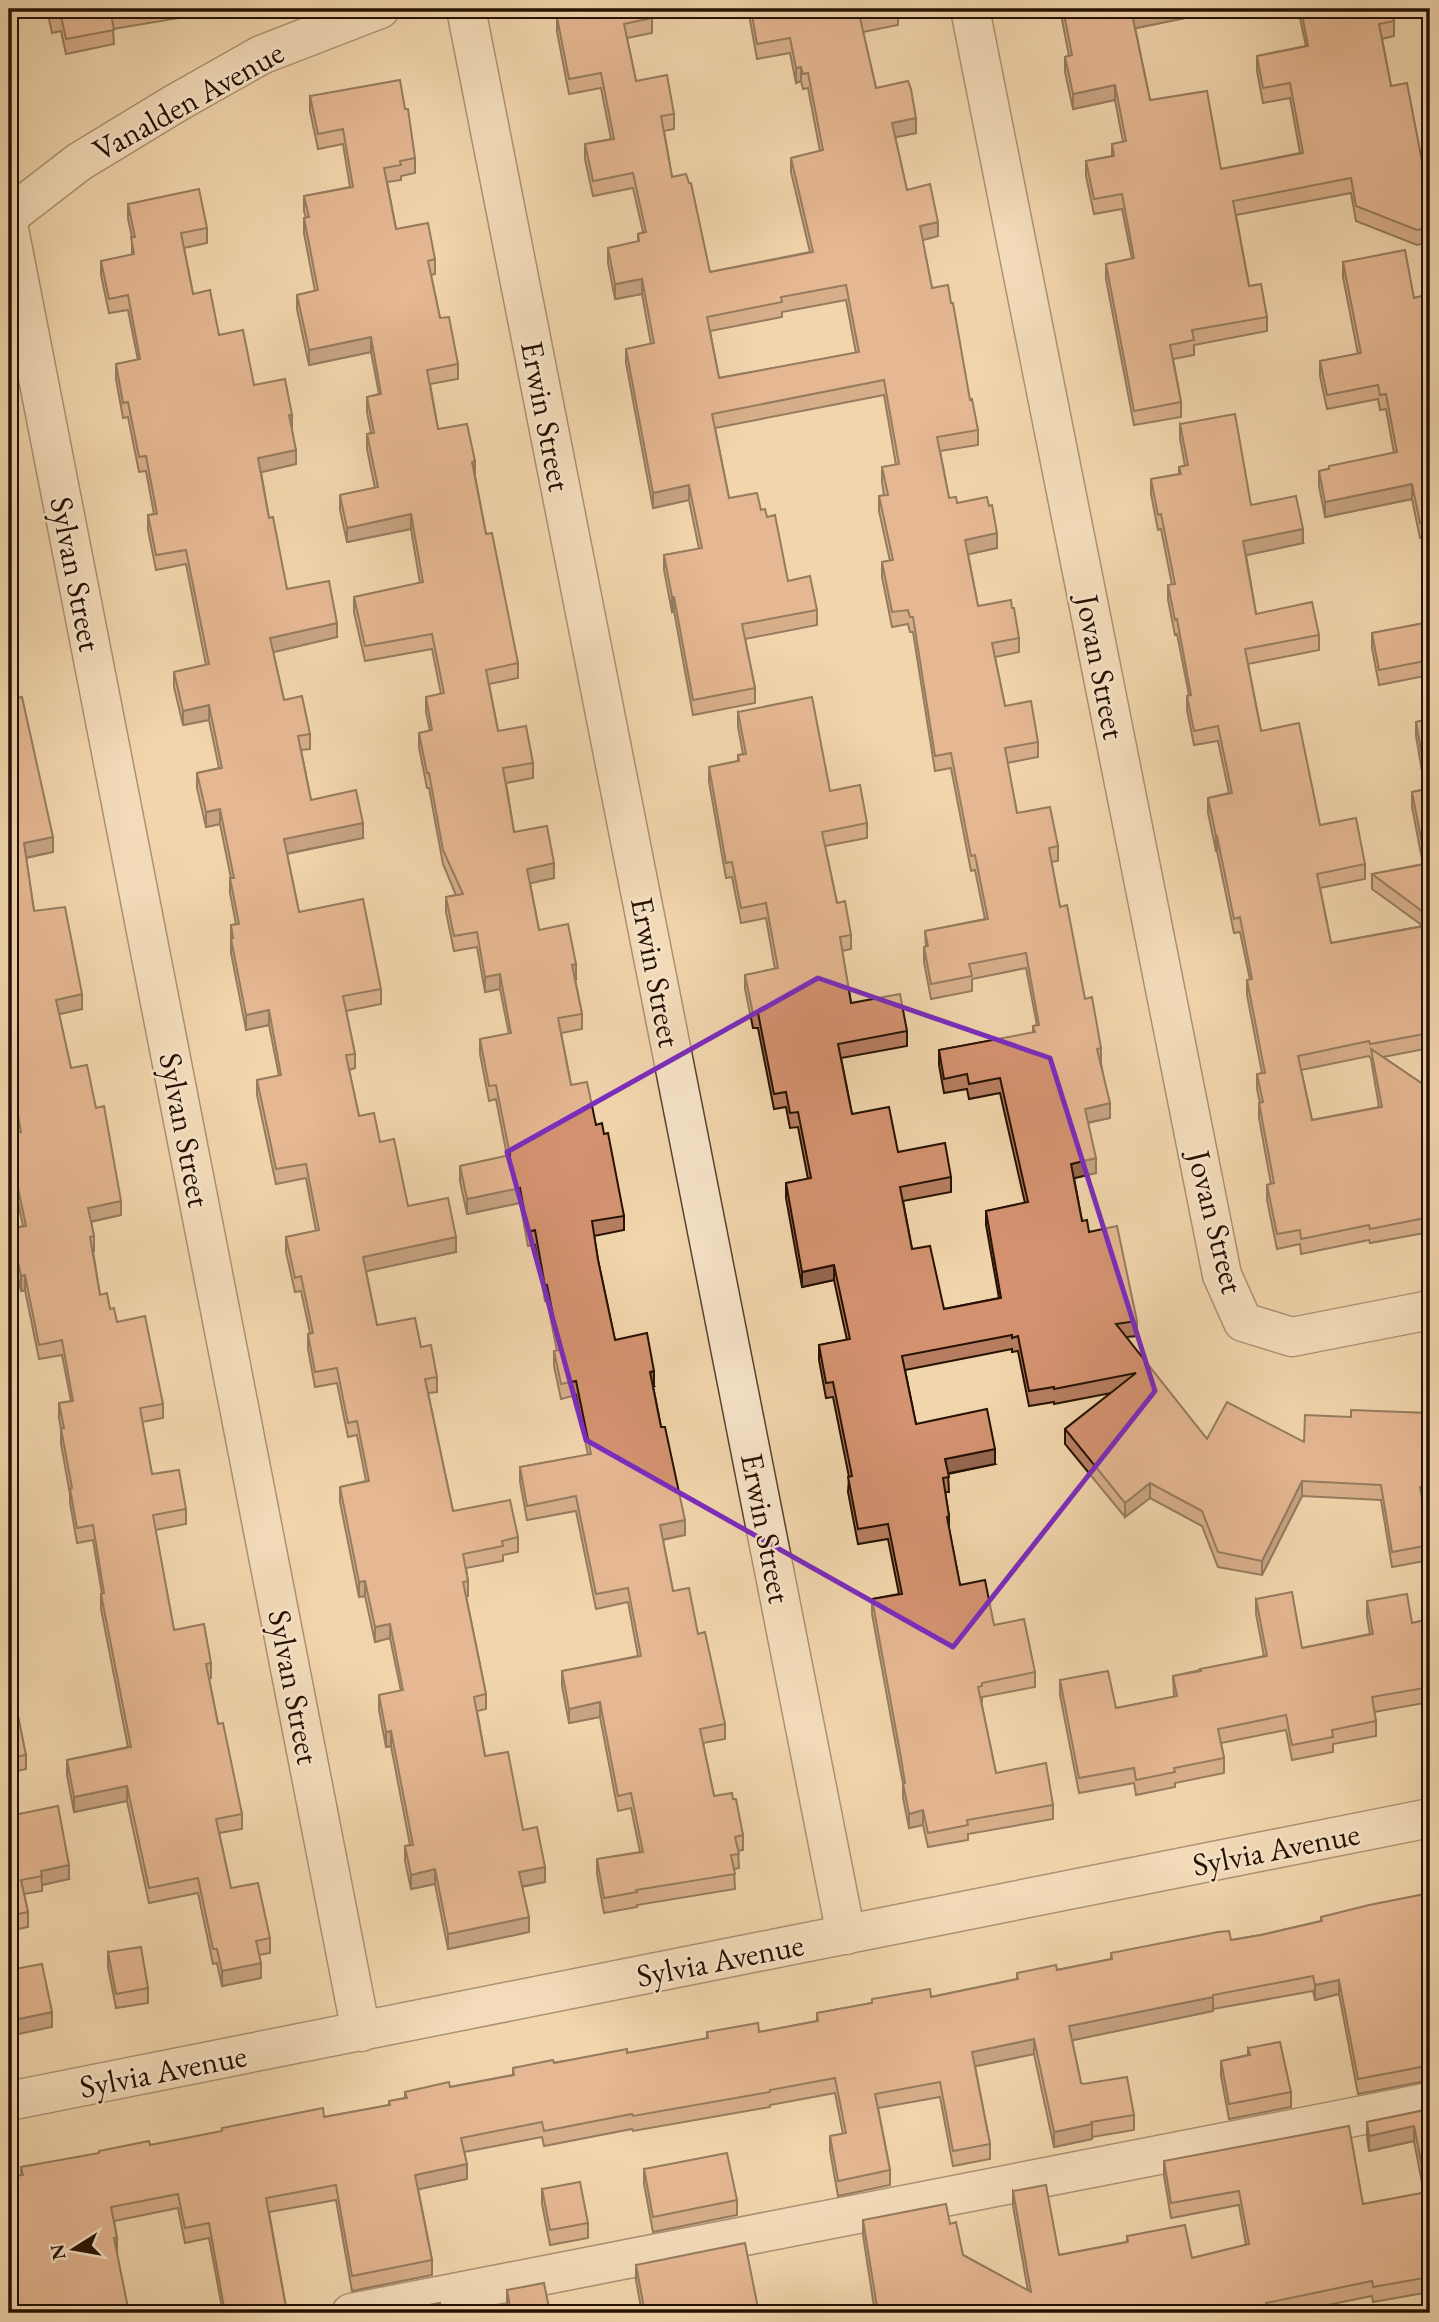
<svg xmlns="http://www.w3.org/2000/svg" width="1439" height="2322" font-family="'EB Garamond',serif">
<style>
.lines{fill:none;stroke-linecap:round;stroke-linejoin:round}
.minor-casing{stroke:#58422d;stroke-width:41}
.minor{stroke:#f7e4ca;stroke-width:38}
.wall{fill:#b77e61;stroke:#251102;stroke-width:2;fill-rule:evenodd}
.shaded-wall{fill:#95674f;stroke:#251102;stroke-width:2}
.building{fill:#d59371;stroke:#251102;stroke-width:2;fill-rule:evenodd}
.marked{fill:none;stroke:#7b2cbf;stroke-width:5;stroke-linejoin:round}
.labels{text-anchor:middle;stroke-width:5;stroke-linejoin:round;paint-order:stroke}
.street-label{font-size:32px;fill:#251102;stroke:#f7e4ca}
</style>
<rect width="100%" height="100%" fill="#f2d6ad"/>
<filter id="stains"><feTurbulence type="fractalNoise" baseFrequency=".00286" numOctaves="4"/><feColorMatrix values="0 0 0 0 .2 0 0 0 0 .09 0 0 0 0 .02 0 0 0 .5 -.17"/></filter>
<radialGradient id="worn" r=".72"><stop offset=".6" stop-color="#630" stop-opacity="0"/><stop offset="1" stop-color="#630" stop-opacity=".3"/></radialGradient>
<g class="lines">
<g class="minor-casing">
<path id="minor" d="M 466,9 L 846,1935
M 970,9 L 1222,1275 L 1243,1322 L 1292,1337 L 1430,1310
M 9,216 L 79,162 L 176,103 L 261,55 L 380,9
M 9,229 L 361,2032
M 9,2101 L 1430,1818
M 351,2313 L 1430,2102"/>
</g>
<use href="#minor" class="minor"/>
</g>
<path class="wall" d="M 47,9 L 203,9 L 203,14 L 113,29 L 114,44 L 66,54 L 61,31 L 52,33 Z
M 748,9 L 898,9 L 898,25 L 863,32 L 876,88 L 916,133 L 895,137 L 907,190 L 938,236 L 922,240 L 932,288 L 970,400 L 978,430 L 978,445 L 940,451 L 949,498 L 957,503 L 997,548 L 968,554 L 978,606 L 1019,638 L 1019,652 L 995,657 L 1005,706 L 1038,742 L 1038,757 L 1007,763 L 1017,813 L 1058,846 L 1058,861 L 1051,862 L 1060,907 L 1085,999 L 1101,1048 L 1101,1063 L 1110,1118 L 1088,1123 L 1096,1173 L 1074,1178 L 1082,1221 L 1089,1232 L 1137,1321 L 1137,1336 L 1126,1337 L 1207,1439 L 1304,1442 L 1351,1417 L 1430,1413 L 1430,1500 L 1423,1501 L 1430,1542 L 1430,1560 L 1392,1567 L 1381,1500 L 1302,1496 L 1262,1575 L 1218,1567 L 1202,1526 L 1150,1498 L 1125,1517 L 1065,1444 L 1065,1429 L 1111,1393 L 1054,1404 L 1054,1402 L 1029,1406 L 1018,1351 L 1012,1352 L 1012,1349 L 905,1370 L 916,1424 L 995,1464 L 948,1474 L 949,1492 L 945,1492 L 949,1516 L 949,1529 L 960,1585 L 1035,1672 L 1035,1687 L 982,1697 L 982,1701 L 981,1701 L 996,1773 L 1053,1805 L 1053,1819 L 968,1834 L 968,1840 L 928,1847 L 923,1825 L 909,1828 L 903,1798 L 903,1783 L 901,1773 L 872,1614 L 872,1599 L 899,1594 L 888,1539 L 858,1544 L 848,1492 L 849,1477 L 833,1397 L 826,1398 L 819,1360 L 819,1345 L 847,1340 L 834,1280 L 802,1287 L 786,1198 L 786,1183 L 808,1179 L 798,1127 L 790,1128 L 786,1107 L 774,1109 L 758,1028 L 753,1028 L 745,989 L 745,975 L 775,969 L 766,918 L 741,923 L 732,877 L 726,878 L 709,782 L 709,767 L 738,761 L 738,755 L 743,754 L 738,727 L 738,712 L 867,823 L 867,838 L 825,846 L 837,903 L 851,935 L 851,949 L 842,951 L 851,1003 L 907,1031 L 907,1046 L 841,1058 L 852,1114 L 898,1152 L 951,1177 L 951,1192 L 903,1201 L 912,1249 L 944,1309 L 999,1298 L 986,1225 L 986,1211 L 1025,1203 L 1000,1093 L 969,1099 L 967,1089 L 944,1093 L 939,1065 L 939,1050 L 1033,1033 L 1033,1026 L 1037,1025 L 1026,968 L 972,979 L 972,991 L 931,999 L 924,962 L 924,947 L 926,947 L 925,931 L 985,919 L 975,870 L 971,871 L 951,768 L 935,771 L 913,632 L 910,632 L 908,624 L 892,627 L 882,577 L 882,562 L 890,561 L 879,511 L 879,496 L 884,495 L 882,482 L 882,467 L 896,465 L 884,395 L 715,428 L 729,498 L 761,510 L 788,581 L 817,610 L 817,625 L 745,639 L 755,688 L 755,703 L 693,715 L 674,611 L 672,612 L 664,570 L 664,555 L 699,549 L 689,500 L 653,508 L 626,363 L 626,349 L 651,344 L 642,294 L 615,299 L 608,263 L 608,248 L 638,242 L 638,234 L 643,232 L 633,188 L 593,196 L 585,159 L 585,144 L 611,139 L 601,88 L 569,94 L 557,32 L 557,17 L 652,18 L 652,33 L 627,38 L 636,81 L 674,114 L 674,129 L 664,131 L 672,177 L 710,272 L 810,252 L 791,172 L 791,158 L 820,151 L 808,88 L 803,89 L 801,81 L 796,83 L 790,53 L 757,59 ZM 846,300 L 856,353 L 719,378 L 710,331 L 782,317 L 782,312 Z
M 1060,9 L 1200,9 L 1200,15 L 1135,28 L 1150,100 L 1221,169 L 1300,153 L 1290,98 L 1263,103 L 1257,71 L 1257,56 L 1306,46 L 1298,9 L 1391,9 L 1394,21 L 1394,36 L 1382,39 L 1391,86 L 1430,203 L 1430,242 L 1417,245 L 1356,221 L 1351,193 L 1236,215 L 1249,286 L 1267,317 L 1267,331 L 1194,345 L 1194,355 L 1173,359 L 1181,402 L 1181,417 L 1134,425 L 1106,279 L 1106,264 L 1132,259 L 1122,209 L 1094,214 L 1086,176 L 1086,161 L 1112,156 L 1112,144 L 1123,142 L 1115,100 L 1073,109 L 1065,72 L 1065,57 L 1069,56 Z
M 310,96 L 415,158 L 415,173 L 401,176 L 401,180 L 387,182 L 396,229 L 435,259 L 435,274 L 431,275 L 440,318 L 458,364 L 458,379 L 430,384 L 438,429 L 475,476 L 486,534 L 518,663 L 518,678 L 489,684 L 498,731 L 533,763 L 533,778 L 506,783 L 514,832 L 554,878 L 530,883 L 539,930 L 576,979 L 575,979 L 582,1014 L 582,1029 L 561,1033 L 571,1085 L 596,1125 L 624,1216 L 624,1230 L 594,1236 L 598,1260 L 615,1340 L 654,1386 L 653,1386 L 661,1427 L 685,1535 L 663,1540 L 673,1591 L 698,1634 L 725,1724 L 725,1739 L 703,1743 L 714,1796 L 733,1799 L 743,1835 L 743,1850 L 738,1851 L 739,1868 L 734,1869 L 735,1889 L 637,1905 L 637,1907 L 604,1913 L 597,1874 L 597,1859 L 640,1852 L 631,1808 L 618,1811 L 600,1717 L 569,1723 L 562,1686 L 562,1671 L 638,1656 L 628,1602 L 596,1609 L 576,1511 L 527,1520 L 520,1482 L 520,1467 L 588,1455 L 576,1395 L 561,1399 L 554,1366 L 554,1351 L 557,1351 L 547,1300 L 545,1301 L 535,1245 L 528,1246 L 520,1203 L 467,1214 L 460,1181 L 460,1166 L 507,1156 L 496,1099 L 489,1101 L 480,1054 L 480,1039 L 509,1034 L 500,989 L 485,992 L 477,947 L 454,951 L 446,912 L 446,897 L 456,895 L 443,864 L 429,788 L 427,788 L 419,747 L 419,733 L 430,731 L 426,712 L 426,697 L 441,694 L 432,649 L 365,661 L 354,612 L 354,597 L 420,583 L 411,529 L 347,542 L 340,510 L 340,495 L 375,488 L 367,449 L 367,434 L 371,433 L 367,412 L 367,397 L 379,394 L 371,352 L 309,365 L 297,309 L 297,295 L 315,291 L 304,233 L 304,218 L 306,218 L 304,211 L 304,196 L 350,187 L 343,144 L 318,149 L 310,111 Z
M 128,204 L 207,228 L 207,243 L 184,248 L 193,294 L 219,335 L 254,385 L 292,415 L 292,429 L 296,464 L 261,472 L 269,518 L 287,589 L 337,637 L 273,652 L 284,700 L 310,734 L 310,749 L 301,750 L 311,800 L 363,838 L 287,854 L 299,912 L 381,989 L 381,1004 L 346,1011 L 355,1054 L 355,1068 L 349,1070 L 359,1116 L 380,1142 L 408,1206 L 456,1252 L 366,1271 L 377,1325 L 421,1347 L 437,1377 L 437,1392 L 428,1393 L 453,1511 L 518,1537 L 518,1552 L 503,1555 L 503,1561 L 466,1568 L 468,1581 L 468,1596 L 466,1596 L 486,1694 L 486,1709 L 477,1711 L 485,1756 L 523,1830 L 545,1882 L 522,1887 L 529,1932 L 448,1949 L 435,1884 L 411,1889 L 405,1861 L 405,1846 L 410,1845 L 391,1746 L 386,1747 L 379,1710 L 379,1695 L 401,1691 L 390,1638 L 375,1642 L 365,1596 L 359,1597 L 340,1502 L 340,1487 L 366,1481 L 357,1435 L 348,1437 L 337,1383 L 315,1387 L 308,1349 L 308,1334 L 310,1333 L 301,1291 L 295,1292 L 286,1252 L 286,1237 L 316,1231 L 306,1178 L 276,1184 L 257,1095 L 257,1080 L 279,1076 L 269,1025 L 246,1030 L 231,953 L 231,925 L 236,924 L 230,893 L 230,878 L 231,878 L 220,824 L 206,827 L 197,788 L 197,773 L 219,768 L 209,720 L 183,725 L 174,687 L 174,672 L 206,665 L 186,564 L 156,570 L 148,530 L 148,515 L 154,514 L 146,471 L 139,472 L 128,417 L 123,418 L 116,379 L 116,364 L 138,360 L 128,310 L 109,313 L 101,275 L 101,261 L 132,255 L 132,237 L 128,219 Z
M 1343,262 L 1414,298 L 1430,294 L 1430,536 L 1420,538 L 1412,499 L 1325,517 L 1319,486 L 1319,471 L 1394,453 L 1386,409 L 1380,410 L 1378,399 L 1327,409 L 1320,376 L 1320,361 L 1358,354 L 1343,277 Z
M 1180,424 L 1251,505 L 1303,543 L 1246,555 L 1256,614 L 1319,635 L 1319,650 L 1248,664 L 1261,731 L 1320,825 L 1365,864 L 1365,879 L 1320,888 L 1331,943 L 1423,926 L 1372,889 L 1372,874 L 1423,864 L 1412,807 L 1412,792 L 1425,789 L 1416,736 L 1416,722 L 1430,719 L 1430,1048 L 1383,1057 L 1430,1089 L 1430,1232 L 1370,1243 L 1369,1240 L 1301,1254 L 1300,1244 L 1277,1249 L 1267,1200 L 1267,1185 L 1271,1184 L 1259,1118 L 1259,1103 L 1260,1103 L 1257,1089 L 1257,1074 L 1262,1073 L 1247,995 L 1247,980 L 1250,980 L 1240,932 L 1234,933 L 1217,851 L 1216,851 L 1208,813 L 1208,798 L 1229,793 L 1218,741 L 1194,745 L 1187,710 L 1187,696 L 1189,695 L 1177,634 L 1175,635 L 1168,600 L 1168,585 L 1172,585 L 1161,529 L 1158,530 L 1151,494 L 1151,479 L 1179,474 L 1179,467 L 1185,466 L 1180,439 ZM 1369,1056 L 1371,1059 L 1379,1107 L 1312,1120 L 1301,1070 Z
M 1430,622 L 1430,675 L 1379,685 L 1372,648 L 1372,633 Z
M 9,663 L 53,852 L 26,858 L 34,911 L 82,1009 L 59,1014 L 71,1068 L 96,1108 L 121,1215 L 91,1222 L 94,1236 L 94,1251 L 93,1251 L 100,1295 L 110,1309 L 163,1404 L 163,1418 L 142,1422 L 152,1474 L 186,1509 L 186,1524 L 155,1530 L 174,1630 L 211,1663 L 211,1678 L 209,1679 L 218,1724 L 242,1814 L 242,1829 L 219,1833 L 231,1888 L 270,1938 L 270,1953 L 259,1955 L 261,1978 L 222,1986 L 217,1963 L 213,1964 L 198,1893 L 149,1903 L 127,1801 L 74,1812 L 67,1775 L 67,1760 L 128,1747 L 101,1609 L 101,1594 L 102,1594 L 93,1540 L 77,1543 L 70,1503 L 70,1494 L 61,1444 L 61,1429 L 59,1418 L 59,1403 L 71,1401 L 62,1355 L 39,1359 L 25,1290 L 21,1291 L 11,1244 L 11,1229 L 23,1226 L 14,1183 L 9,1185 L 9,1135 L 18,1133 L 9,1079 L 10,1017 L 9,1010 Z
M 1256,1599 L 1302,1648 L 1370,1634 L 1367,1616 L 1367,1601 L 1412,1623 L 1430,1619 L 1430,1702 L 1374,1712 L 1376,1721 L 1376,1736 L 1333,1744 L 1333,1752 L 1292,1760 L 1286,1730 L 1221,1743 L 1224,1758 L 1224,1773 L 1175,1783 L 1175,1787 L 1136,1795 L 1134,1783 L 1079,1793 L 1060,1695 L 1060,1680 L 1116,1708 L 1174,1697 L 1173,1676 L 1264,1656 L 1256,1614 Z
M 9,1708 L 26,1755 L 26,1769 L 9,1773 Z
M 9,1816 L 69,1879 L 42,1885 L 42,1891 L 24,1894 L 28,1912 L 28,1927 L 9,1931 Z
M 1430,1893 L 1430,1979 L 1426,1980 L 1430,2007 L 1430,2081 L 1426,2081 L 1358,2094 L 1339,1994 L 1315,2000 L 1313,1991 L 1213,2009 L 1213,2011 L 1072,2040 L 1081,2083 L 1134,2115 L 1134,2130 L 1092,2137 L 1092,2139 L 1054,2147 L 1034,2054 L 975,2066 L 990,2144 L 990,2159 L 953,2166 L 940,2097 L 878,2108 L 890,2170 L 890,2185 L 838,2196 L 830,2151 L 830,2136 L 843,2134 L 835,2093 L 770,2105 L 770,2107 L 633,2131 L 632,2129 L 544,2146 L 542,2137 L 464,2152 L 467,2179 L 418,2189 L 432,2260 L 432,2275 L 352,2291 L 336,2200 L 269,2212 L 287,2313 L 223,2313 L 209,2238 L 185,2243 L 178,2208 L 114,2221 L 117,2238 L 117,2252 L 21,2175 L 21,2167 L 324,2117 L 389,2105 L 389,2101 L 405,2098 L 405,2092 L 450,2087 L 513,2075 L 513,2068 L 627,2053 L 707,2039 L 707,2032 L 759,2032 L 817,2021 L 817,2013 L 872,2003 L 872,1999 L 931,1997 L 1017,1979 L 1017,1973 L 1057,1970 L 1111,1959 L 1111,1953 L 1231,1940 L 1261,1935 L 1321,1921 L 1321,1917 Z
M 108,1952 L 148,1988 L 148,2003 L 116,2008 L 108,1967 Z
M 1248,2048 L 1291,2092 L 1291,2107 L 1229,2119 L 1221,2076 L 1221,2061 L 1248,2055 Z
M 1430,2109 L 1430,2292 L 1373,2302 L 1372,2296 L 1288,2313 L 875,2313 L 863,2235 L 863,2220 L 950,2224 L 963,2255 L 1028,2291 L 1013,2206 L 1013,2191 L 1059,2255 L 1127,2242 L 1127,2236 L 1192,2258 L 1246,2245 L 1239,2205 L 1171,2218 L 1164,2176 L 1164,2161 L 1363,2204 L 1424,2193 L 1414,2141 L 1369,2151 L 1367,2137 L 1367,2122 Z
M 644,2169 L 737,2200 L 737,2215 L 653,2232 L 644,2184 Z
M 542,2189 L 588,2223 L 588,2238 L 550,2245 L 542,2204 Z
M 636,2265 L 759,2313 L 642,2313 L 636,2280 Z
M 507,2290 L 550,2313 L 508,2313 L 507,2305 Z"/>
<path class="shaded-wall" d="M 1159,9 L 1200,9 L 1200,15 L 1132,29 L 1132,14 Z
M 801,67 L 801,81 L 796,83 L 796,68 Z
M 1115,85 L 1115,100 L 1073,109 L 1073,94 Z
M 916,118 L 916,133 L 892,138 L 892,123 Z
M 938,222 L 938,236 L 920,241 L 920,226 Z
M 642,279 L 642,294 L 615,299 L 615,284 Z
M 371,337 L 371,352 L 309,365 L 309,350 Z
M 296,450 L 296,464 L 258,473 L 258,458 Z
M 475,461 L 475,476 L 472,462 Z
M 1412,484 L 1412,499 L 1325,517 L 1325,502 Z
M 689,485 L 689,500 L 653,508 L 653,493 Z
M 411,514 L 411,529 L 347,542 L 347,528 Z
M 1303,529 L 1303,543 L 1243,556 L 1243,541 Z
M 997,533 L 997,548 L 965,555 L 965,540 Z
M 672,597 L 674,597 L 674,611 L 672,612 Z
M 337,623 L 337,637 L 270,653 L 270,638 Z
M 209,705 L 209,720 L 183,725 L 183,711 Z
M 220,809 L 220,824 L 206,827 L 206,812 Z
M 363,823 L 363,838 L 284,854 L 284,839 Z
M 1216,836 L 1217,836 L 1217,851 L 1216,851 Z
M 53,837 L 53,852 L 24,858 L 24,843 Z
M 554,863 L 554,878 L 527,884 L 527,869 Z
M 576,964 L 576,979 L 572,980 L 572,965 Z
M 500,974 L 500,989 L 485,992 L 485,977 Z
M 82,994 L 82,1009 L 56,1015 L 56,1000 Z
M 269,1010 L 269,1025 L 246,1030 L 246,1015 Z
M 1110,1103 L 1110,1118 L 1085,1123 L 1085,1109 Z
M 1096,1158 L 1096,1173 L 1071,1179 L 1071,1164 Z
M 14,1169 L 14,1183 L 9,1185 L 9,1170 Z
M 520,1188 L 520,1203 L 467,1214 L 467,1199 Z
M 121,1201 L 121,1215 L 88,1222 L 88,1208 Z
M 456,1237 L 456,1252 L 363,1272 L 363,1257 Z
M 834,1265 L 834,1280 L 802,1287 L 802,1272 Z
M 25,1275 L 25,1290 L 21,1291 L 21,1276 Z
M 654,1371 L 654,1386 L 650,1387 L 650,1372 Z
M 995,1449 L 995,1464 L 945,1474 L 945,1459 Z
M 1302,1481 L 1302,1496 L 1262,1575 L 1262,1561 Z
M 1150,1483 L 1150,1498 L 1125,1517 L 1125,1503 Z
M 685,1520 L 685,1535 L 660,1540 L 660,1525 Z
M 365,1581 L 365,1596 L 359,1597 L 359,1582 Z
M 390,1624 L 390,1638 L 375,1642 L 375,1627 Z
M 600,1702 L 600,1717 L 569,1723 L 569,1709 Z
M 391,1731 L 391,1746 L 386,1747 L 386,1732 Z
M 127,1786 L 127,1801 L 74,1812 L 74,1797 Z
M 923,1810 L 923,1825 L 909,1828 L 909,1814 Z
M 69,1865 L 69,1879 L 42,1885 L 41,1871 Z
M 545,1867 L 545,1882 L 519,1887 L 519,1872 Z
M 435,1869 L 435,1884 L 411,1889 L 411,1875 Z
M 529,1917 L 529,1932 L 448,1949 L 448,1934 Z
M 261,1963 L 261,1978 L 222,1986 L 222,1971 Z
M 1339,1980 L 1339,1994 L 1315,2000 L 1315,1985 Z
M 1213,1997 L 1213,2011 L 1069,2041 L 1069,2026 Z
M 52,2012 L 52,2027 L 9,2036 L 9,2021 Z
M 1034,2039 L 1034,2054 L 972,2067 L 972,2052 Z
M 1092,2124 L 1092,2139 L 1054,2147 L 1054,2132 Z
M 1414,2126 L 1414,2141 L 1369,2151 L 1369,2136 Z
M 467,2164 L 467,2179 L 415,2190 L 415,2175 Z"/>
<path class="building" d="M 50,9 L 145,9 L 111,14 L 114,30 L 66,39 L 61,16 L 52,18 Z
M 600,9 L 651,9 L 652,18 L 624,24 L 636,81 L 667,75 L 674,114 L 661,116 L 672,177 L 686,174 L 689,183 L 691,183 L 710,272 L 813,252 L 791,158 L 823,150 L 808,73 L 803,74 L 801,67 L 796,68 L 790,38 L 757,44 L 751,9 L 898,9 L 898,10 L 860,18 L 876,88 L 908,81 L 911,89 L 916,118 L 892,123 L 907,190 L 930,184 L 938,222 L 920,226 L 932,288 L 948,285 L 951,303 L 953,303 L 970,400 L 972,399 L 978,430 L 937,437 L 949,498 L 956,497 L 957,503 L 987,497 L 989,506 L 992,505 L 997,533 L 965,540 L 978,606 L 1011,600 L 1012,608 L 1014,608 L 1019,638 L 992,643 L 1005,706 L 1031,701 L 1038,742 L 1005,748 L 1017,813 L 1050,807 L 1058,846 L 1049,848 L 1060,907 L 1067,905 L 1085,999 L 1092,997 L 1101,1048 L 1097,1049 L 1110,1103 L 1085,1109 L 1096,1158 L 1071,1164 L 1082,1221 L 1087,1220 L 1089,1232 L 1117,1226 L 1137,1321 L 1116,1324 L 1207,1439 L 1227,1402 L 1304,1442 L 1305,1415 L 1351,1417 L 1351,1410 L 1430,1413 L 1430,1485 L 1420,1487 L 1430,1545 L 1392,1552 L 1381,1485 L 1302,1481 L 1262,1561 L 1218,1552 L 1202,1511 L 1150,1483 L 1125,1503 L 1065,1429 L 1136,1373 L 1054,1389 L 1054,1387 L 1029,1391 L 1018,1336 L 1012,1338 L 1012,1335 L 902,1356 L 916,1424 L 987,1409 L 995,1449 L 945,1459 L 949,1477 L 943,1478 L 949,1516 L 947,1517 L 960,1585 L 985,1580 L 994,1625 L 1024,1619 L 1035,1672 L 982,1683 L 982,1686 L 978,1687 L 996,1773 L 1046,1763 L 1053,1805 L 967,1820 L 968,1825 L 928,1833 L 923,1810 L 909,1814 L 903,1783 L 905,1783 L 901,1758 L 872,1599 L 902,1594 L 888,1524 L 858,1529 L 848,1477 L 852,1476 L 833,1382 L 826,1383 L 819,1345 L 850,1339 L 834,1265 L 802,1272 L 786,1183 L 811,1178 L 798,1112 L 790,1113 L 786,1092 L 774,1094 L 758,1013 L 753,1014 L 745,975 L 778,968 L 766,903 L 741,908 L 732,862 L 726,863 L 709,767 L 739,761 L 738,755 L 746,754 L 738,712 L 812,697 L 830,791 L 860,785 L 867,823 L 822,832 L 837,903 L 845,901 L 851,935 L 840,937 L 851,1003 L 900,994 L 907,1031 L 838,1044 L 852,1114 L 889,1107 L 898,1152 L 945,1143 L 951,1177 L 900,1187 L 912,1249 L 930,1246 L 944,1309 L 1001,1298 L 986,1211 L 1028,1202 L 1000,1078 L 969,1084 L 967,1074 L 944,1079 L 939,1050 L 1035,1032 L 1033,1026 L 1039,1025 L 1026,953 L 969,964 L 972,976 L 931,984 L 924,947 L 928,946 L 925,931 L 988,919 L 975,855 L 971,856 L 951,753 L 935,756 L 913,617 L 910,617 L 908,610 L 892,612 L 882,562 L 893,560 L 879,496 L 888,495 L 882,467 L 899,464 L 884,380 L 712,414 L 729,498 L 757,493 L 761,510 L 765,509 L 767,517 L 775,515 L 788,581 L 810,576 L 817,610 L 742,624 L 755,688 L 693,700 L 674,597 L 672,597 L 664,555 L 702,548 L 689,485 L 653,493 L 626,349 L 654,343 L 642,279 L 615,284 L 608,248 L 639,241 L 638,234 L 646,232 L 633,173 L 593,181 L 585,144 L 614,139 L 601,73 L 569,79 L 557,17 ZM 846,285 L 859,352 L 719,378 L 707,317 L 782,302 L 781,297 Z
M 1063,9 L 1159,9 L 1132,14 L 1150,100 L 1207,91 L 1221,169 L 1303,153 L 1290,83 L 1263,88 L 1257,56 L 1308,46 L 1301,9 L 1391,9 L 1394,21 L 1379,24 L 1391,86 L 1407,83 L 1430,203 L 1430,227 L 1417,230 L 1356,206 L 1351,178 L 1233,201 L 1249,286 L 1261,284 L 1267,317 L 1192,330 L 1194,340 L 1170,345 L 1181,402 L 1134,411 L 1106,264 L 1134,258 L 1122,194 L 1094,199 L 1086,161 L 1114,156 L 1112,144 L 1126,141 L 1115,85 L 1073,94 L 1065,57 L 1072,55 Z
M 400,80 L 405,109 L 408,109 L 415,158 L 400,161 L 401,165 L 384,168 L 396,229 L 428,223 L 435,259 L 428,261 L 440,318 L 449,317 L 458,364 L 427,370 L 438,429 L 467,424 L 475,461 L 472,462 L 486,534 L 492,533 L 518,663 L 486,670 L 498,731 L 526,726 L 533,763 L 503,768 L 514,832 L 547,826 L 554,863 L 527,869 L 539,930 L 568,924 L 576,964 L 572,965 L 582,1014 L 558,1018 L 571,1085 L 587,1082 L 596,1125 L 602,1123 L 604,1134 L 608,1133 L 624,1216 L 592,1221 L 598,1260 L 615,1340 L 647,1333 L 654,1371 L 650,1372 L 661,1427 L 665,1427 L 685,1520 L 660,1525 L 673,1591 L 689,1588 L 698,1634 L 705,1632 L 725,1724 L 700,1729 L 714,1796 L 732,1793 L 733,1799 L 736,1799 L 743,1835 L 735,1837 L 739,1854 L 731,1855 L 735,1874 L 636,1890 L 637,1892 L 604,1898 L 597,1859 L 643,1852 L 631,1793 L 618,1796 L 600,1702 L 569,1709 L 562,1671 L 641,1656 L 628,1588 L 596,1594 L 576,1496 L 527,1506 L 520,1467 L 591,1454 L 576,1381 L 561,1384 L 554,1351 L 560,1350 L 547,1285 L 545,1286 L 535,1230 L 528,1232 L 520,1188 L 467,1199 L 460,1166 L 510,1155 L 496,1085 L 489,1086 L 480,1039 L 511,1033 L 500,974 L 485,977 L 477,932 L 454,936 L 446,897 L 463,894 L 443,850 L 429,773 L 427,773 L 419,733 L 432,730 L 426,697 L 444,693 L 432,634 L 365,646 L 354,597 L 423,582 L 411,514 L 347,528 L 340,495 L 378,487 L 367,434 L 374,433 L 367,397 L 381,394 L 371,337 L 309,350 L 297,295 L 318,290 L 304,218 L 309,217 L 304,196 L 353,187 L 343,129 L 318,134 L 310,96 Z
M 199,189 L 207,228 L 181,233 L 193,294 L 210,290 L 219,335 L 243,330 L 254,385 L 285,379 L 292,415 L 289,415 L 296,450 L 258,458 L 269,518 L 273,517 L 287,589 L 329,581 L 337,623 L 270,638 L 284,700 L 302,696 L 310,734 L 298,736 L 311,800 L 356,790 L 363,823 L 284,839 L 299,912 L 363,899 L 381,989 L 343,996 L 355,1054 L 346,1055 L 359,1116 L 374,1113 L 380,1142 L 394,1139 L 408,1206 L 448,1198 L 456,1237 L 363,1257 L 377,1325 L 415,1318 L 421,1347 L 431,1345 L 437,1377 L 425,1379 L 453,1511 L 510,1500 L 518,1537 L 502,1541 L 503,1546 L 463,1554 L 468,1581 L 463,1582 L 486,1694 L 474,1697 L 485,1756 L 508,1752 L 523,1830 L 537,1827 L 545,1867 L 519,1872 L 529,1917 L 448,1934 L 435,1869 L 411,1875 L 405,1846 L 413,1845 L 391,1731 L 386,1732 L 379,1695 L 403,1690 L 390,1624 L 375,1627 L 365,1581 L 359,1582 L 340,1487 L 369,1481 L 357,1421 L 348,1423 L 337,1368 L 315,1372 L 308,1334 L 313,1333 L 301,1276 L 295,1278 L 286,1237 L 319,1230 L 306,1164 L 276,1169 L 257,1080 L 281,1075 L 269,1010 L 246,1015 L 231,939 L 233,938 L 231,925 L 239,924 L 230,878 L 234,878 L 220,809 L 206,812 L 197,773 L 222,768 L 209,705 L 183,711 L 174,672 L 209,664 L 186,550 L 156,555 L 148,515 L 157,514 L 146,456 L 139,457 L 128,402 L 123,403 L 116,364 L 140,359 L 128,295 L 109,299 L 101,261 L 134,254 L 131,237 L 135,237 L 128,204 Z
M 1405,250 L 1414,298 L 1430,294 L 1430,521 L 1420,523 L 1412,484 L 1325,502 L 1319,471 L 1329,469 L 1329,466 L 1397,452 L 1386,394 L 1380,395 L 1378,385 L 1327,395 L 1320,361 L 1361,353 L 1343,262 Z
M 1235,414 L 1251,505 L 1296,496 L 1303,529 L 1243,541 L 1256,614 L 1312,602 L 1319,635 L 1245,649 L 1261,731 L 1299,723 L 1320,825 L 1356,818 L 1365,864 L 1317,874 L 1331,943 L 1430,925 L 1430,1033 L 1370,1044 L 1369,1041 L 1298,1056 L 1312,1120 L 1382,1107 L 1371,1049 L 1430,1089 L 1430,1217 L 1370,1229 L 1369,1225 L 1301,1239 L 1300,1230 L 1277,1234 L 1267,1185 L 1274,1183 L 1259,1103 L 1263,1102 L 1257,1074 L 1265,1073 L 1247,980 L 1252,979 L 1240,917 L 1234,919 L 1217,836 L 1216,836 L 1208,798 L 1232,793 L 1218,726 L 1194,731 L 1187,696 L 1191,695 L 1177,619 L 1175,620 L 1168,585 L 1175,584 L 1161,514 L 1158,515 L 1151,479 L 1181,474 L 1179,467 L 1188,465 L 1180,424 Z
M 1430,622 L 1430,660 L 1379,670 L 1372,633 Z
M 9,663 L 16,698 L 22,697 L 53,837 L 24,843 L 34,911 L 65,907 L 82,994 L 56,1000 L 71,1068 L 87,1065 L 96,1108 L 104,1106 L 121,1201 L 88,1208 L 94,1236 L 90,1237 L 100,1295 L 107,1293 L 110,1309 L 114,1308 L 117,1322 L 145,1316 L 163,1404 L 140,1408 L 152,1474 L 179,1470 L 186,1509 L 153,1515 L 174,1630 L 204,1624 L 211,1663 L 206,1664 L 218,1724 L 223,1723 L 242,1814 L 216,1819 L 231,1888 L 258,1883 L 270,1938 L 256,1941 L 261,1963 L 222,1971 L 217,1949 L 213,1949 L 198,1878 L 149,1888 L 127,1786 L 74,1797 L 67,1760 L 131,1747 L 101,1594 L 104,1593 L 93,1525 L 77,1528 L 70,1489 L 72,1488 L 61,1429 L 64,1428 L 59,1403 L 73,1401 L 62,1340 L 39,1345 L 25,1275 L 21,1276 L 11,1229 L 26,1226 L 14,1169 L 9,1170 L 9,1135 L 21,1132 L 9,1065 L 9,1017 L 13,1016 L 9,995 Z
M 1430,719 L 1430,917 L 1372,874 L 1426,864 L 1412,792 L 1428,789 L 1416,722 Z
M 1292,1592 L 1302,1648 L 1373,1634 L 1367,1601 L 1407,1594 L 1412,1623 L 1430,1619 L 1430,1687 L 1372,1697 L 1376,1721 L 1332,1730 L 1333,1737 L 1292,1745 L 1286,1715 L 1218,1729 L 1224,1758 L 1174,1768 L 1175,1772 L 1136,1780 L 1134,1768 L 1079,1778 L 1060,1680 L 1108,1671 L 1116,1708 L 1177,1696 L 1173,1676 L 1201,1671 L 1200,1669 L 1267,1656 L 1256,1599 Z
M 16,1706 L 26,1755 L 9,1758 L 9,1708 Z
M 58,1806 L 69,1865 L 41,1871 L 42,1876 L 21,1880 L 28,1912 L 9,1916 L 9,1816 Z
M 1430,1893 L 1430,1964 L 1423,1965 L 1430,2007 L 1430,2067 L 1426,2066 L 1358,2079 L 1339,1980 L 1315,1985 L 1313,1976 L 1213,1995 L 1213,1997 L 1069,2026 L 1081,2083 L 1083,2084 L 1127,2077 L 1134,2115 L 1091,2122 L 1092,2124 L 1054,2132 L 1034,2039 L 972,2052 L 990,2144 L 953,2151 L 940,2082 L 875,2094 L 890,2170 L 838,2181 L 830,2136 L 846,2133 L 835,2078 L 770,2090 L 770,2092 L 633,2116 L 632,2114 L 544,2131 L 542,2122 L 461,2138 L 467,2164 L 415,2175 L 432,2260 L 352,2276 L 336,2185 L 266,2198 L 287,2313 L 225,2313 L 209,2223 L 185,2228 L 178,2194 L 111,2207 L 117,2238 L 114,2238 L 129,2313 L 9,2313 L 9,2177 L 23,2175 L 21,2167 L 99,2153 L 99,2151 L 149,2141 L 150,2145 L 222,2131 L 222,2128 L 323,2108 L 324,2117 L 390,2105 L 389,2101 L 407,2098 L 405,2092 L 449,2082 L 450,2087 L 514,2075 L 513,2068 L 553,2060 L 554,2063 L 627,2049 L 627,2053 L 708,2038 L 707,2032 L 758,2023 L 759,2032 L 818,2021 L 817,2013 L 872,2003 L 872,1999 L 930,1989 L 931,1997 L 1018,1979 L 1017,1973 L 1056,1965 L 1057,1970 L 1112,1959 L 1111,1953 L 1218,1932 L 1229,1931 L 1231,1940 L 1261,1935 L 1322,1921 L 1321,1917 L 1369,1905 Z
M 141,1947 L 148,1988 L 116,1994 L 108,1952 Z
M 42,1964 L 52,2012 L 9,2021 L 9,1970 Z
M 1280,2042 L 1291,2092 L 1229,2104 L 1221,2061 L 1250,2055 L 1248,2048 Z
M 1430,2109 L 1430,2277 L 1373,2287 L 1372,2281 L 1266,2303 L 1267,2309 L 1244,2313 L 878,2313 L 863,2220 L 946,2204 L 950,2224 L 956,2222 L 963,2255 L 1031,2292 L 1013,2191 L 1046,2185 L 1059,2255 L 1128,2242 L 1127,2236 L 1185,2225 L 1192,2258 L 1249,2244 L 1239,2191 L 1171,2203 L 1164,2161 L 1349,2126 L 1363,2204 L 1427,2192 L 1414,2126 L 1369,2136 L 1367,2122 Z
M 727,2153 L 737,2200 L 653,2217 L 644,2169 Z
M 580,2182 L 588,2223 L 550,2230 L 542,2189 Z
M 745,2243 L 759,2313 L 645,2313 L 636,2265 Z
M 544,2283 L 550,2313 L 511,2313 L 507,2290 Z
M 440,2303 L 442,2313 L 388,2313 Z"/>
<path d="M0 0H1439V2322H0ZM 818,978 L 1050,1058 L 1155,1391 L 953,1647 L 586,1440 L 507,1152 Z" fill="#f2d6ad" fill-opacity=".55" fill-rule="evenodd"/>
<path class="marked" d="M 818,978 L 1050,1058 L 1155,1391 L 953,1647 L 586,1440 L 507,1152 Z"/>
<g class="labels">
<g class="street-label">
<text transform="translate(188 101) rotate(-29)" y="11">Vanalden Avenue</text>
<text transform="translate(546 416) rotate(79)" y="11">Erwin Street</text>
<text transform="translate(76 574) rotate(79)" y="11">Sylvan Street</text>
<text transform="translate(1101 667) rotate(79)" y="11">Jovan Street</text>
<text transform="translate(656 972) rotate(79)" y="11">Erwin Street</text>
<text transform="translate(185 1130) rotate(79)" y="11">Sylvan Street</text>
<text transform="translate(1216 1222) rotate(76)" y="11">Jovan Street</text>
<text transform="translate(766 1528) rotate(79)" y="11">Erwin Street</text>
<text transform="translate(294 1687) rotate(79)" y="11">Sylvan Street</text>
<text transform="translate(1276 1849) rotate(-11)" y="11">Sylvia Avenue</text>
<text transform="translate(720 1960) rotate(-11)" y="11">Sylvia Avenue</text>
<text transform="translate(163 2071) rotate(-11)" y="11">Sylvia Avenue</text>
</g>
</g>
<rect width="1439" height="2322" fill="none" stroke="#f2d6ad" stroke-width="35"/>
<rect x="10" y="10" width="1418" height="2301" fill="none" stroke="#251102" stroke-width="3.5"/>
<rect x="18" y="18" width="1404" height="2287" fill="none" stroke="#251102" stroke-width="2"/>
<g transform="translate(74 2249) rotate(259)" stroke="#f7e4ca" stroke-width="5" paint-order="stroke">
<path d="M0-5L12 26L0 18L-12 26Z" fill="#251102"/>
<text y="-10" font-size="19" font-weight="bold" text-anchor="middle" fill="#251102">N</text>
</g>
<rect width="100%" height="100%" filter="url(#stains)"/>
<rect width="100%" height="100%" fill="url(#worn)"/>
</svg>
